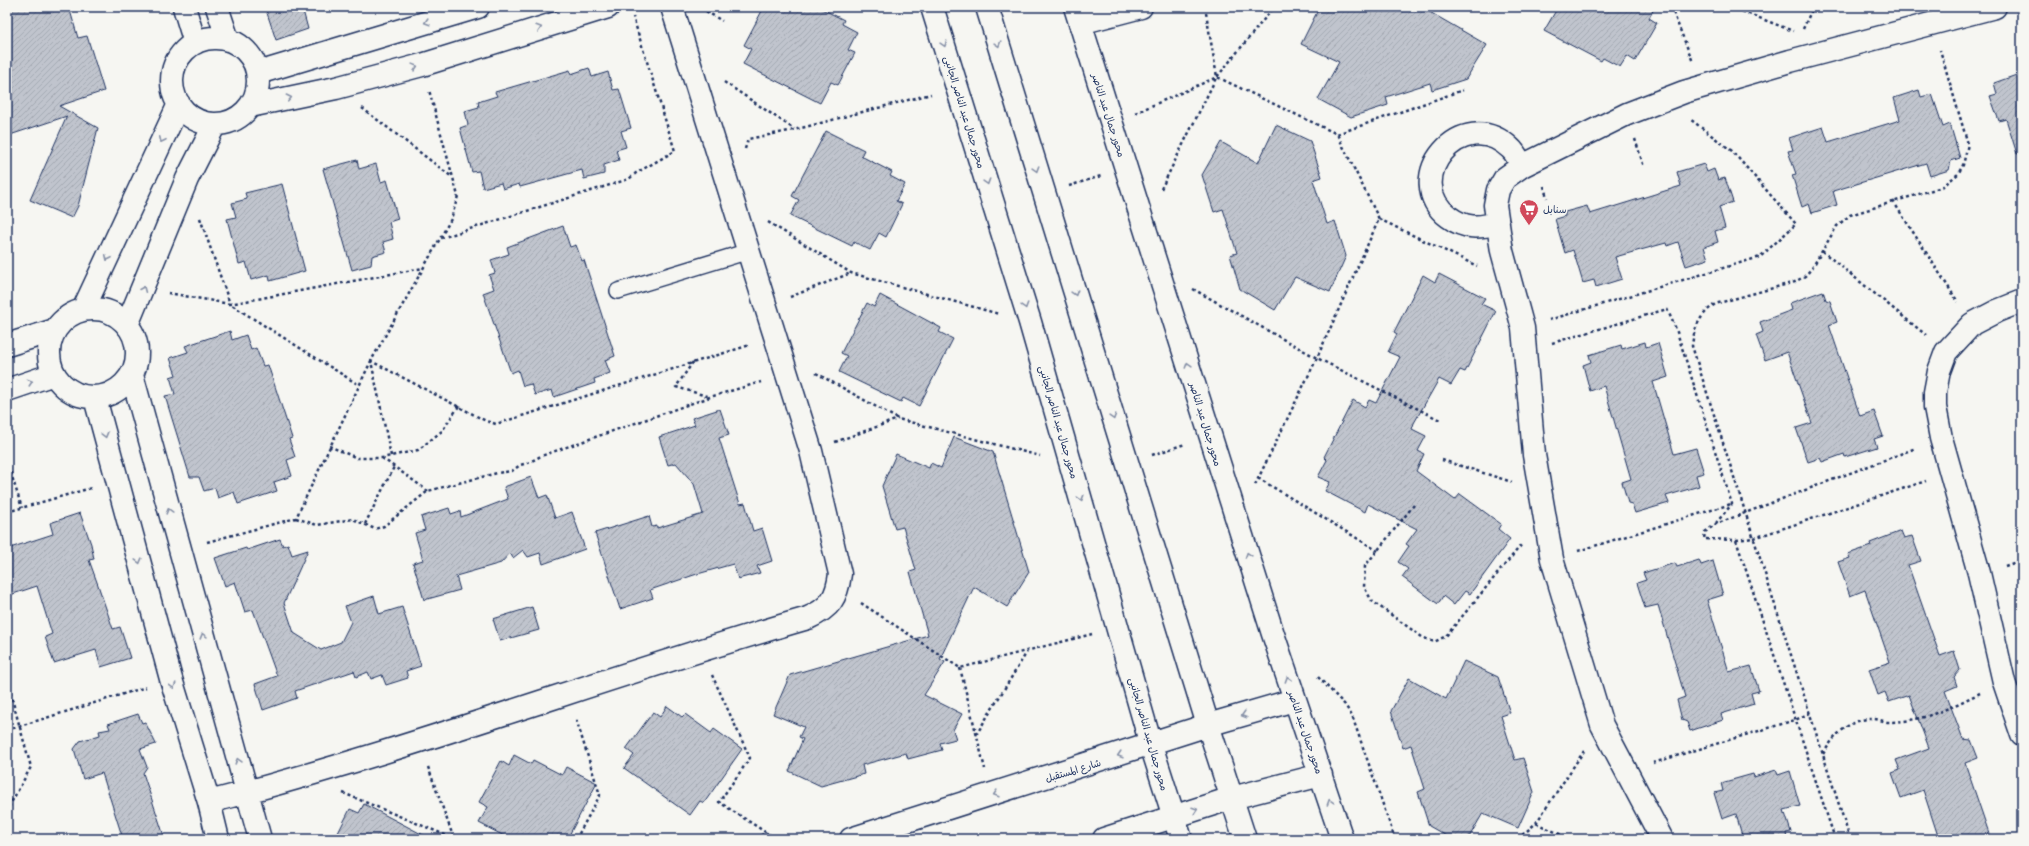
<svg xmlns="http://www.w3.org/2000/svg" width="2029" height="846" font-family="Delius,'Playpen Sans Arabic',sans-serif">
<style>
.building{fill:url(#building-hatch);stroke:#1b2f5e}
.lines{fill:none;stroke-linecap:round;stroke-linejoin:round}
.lane-casing{stroke:#1b2f5e;stroke-width:18}
.street-casing{stroke:#1b2f5e;stroke-width:25}
.secondary-casing{stroke:#1b2f5e;stroke-width:25}
.path{stroke:#1b2f5e;stroke-width:2.5;stroke-dasharray:3 3;stroke-linecap:butt}
.lane{stroke:#f6f6f2;stroke-width:15}
.street{stroke:#f6f6f2;stroke-width:22}
.secondary{stroke:#f6f6f2;stroke-width:22}
.oneway{stroke:#8892a8}
.labels{text-anchor:middle;stroke-width:3;stroke-linejoin:round;paint-order:stroke}
.street-label{font-size:10px;fill:#1b2f5e;stroke:#f6f6f2}
.poi-label{font-size:10px;fill:#1b2f5e;stroke:#f6f6f2;text-anchor:start}
</style>
<defs>
<pattern id="building-hatch" width="6" height="6" patternUnits="userSpaceOnUse"><rect width="6" height="6" fill="#c0c4cd"/><path d="M-1 1l2-2M0 6l6-6M5 7l2-2" fill="none" stroke="#a4a9b2"/></pattern>
</defs>
<rect width="100%" height="100%" fill="#f6f6f2"/>
<filter id="ink" filterUnits="userSpaceOnUse"><feTurbulence type="fractalNoise" baseFrequency=".025" numOctaves="2"/><feDisplacementMap in="SourceGraphic" scale="8" xChannelSelector="R" yChannelSelector="G"/><feConvolveMatrix kernelMatrix="1 2 1 2 8 2 1 2 1" color-interpolation-filters="sRGB"/></filter>
<g filter="url(#ink)">
<path class="building" d="M 7,7 L 69,7 L 78,38 L 87,36 L 104,91 L 59,106 L 98,128 L 78,206 L 72,218 L 30,200 L 67,116 L 7,136 Z
M 265,7 L 302,7 L 308,29 L 276,40 Z
M 764,7 L 818,7 L 844,20 L 842,24 L 857,32 L 848,50 L 855,53 L 838,85 L 831,82 L 820,103 L 743,64 L 751,49 L 744,45 Z
M 1328,7 L 1421,7 L 1487,45 L 1466,79 L 1432,90 L 1430,83 L 1386,97 L 1388,105 L 1351,117 L 1318,99 L 1339,62 L 1301,44 L 1318,10 Z
M 1558,7 L 1655,7 L 1649,18 L 1657,23 L 1635,61 L 1627,56 L 1620,67 L 1603,58 L 1601,61 L 1544,31 Z
M 589,68 L 592,77 L 608,72 L 613,90 L 619,89 L 631,128 L 621,131 L 626,147 L 616,150 L 619,160 L 604,165 L 604,174 L 584,179 L 582,170 L 520,187 L 519,184 L 503,189 L 501,183 L 483,188 L 479,171 L 472,172 L 460,128 L 468,125 L 465,111 L 479,107 L 478,102 L 497,96 L 495,92 L 570,70 L 571,74 Z
M 2022,73 L 2022,153 L 2017,154 L 2006,119 L 1999,121 L 1990,96 L 1997,94 L 1994,83 Z
M 1919,90 L 1921,97 L 1932,94 L 1943,127 L 1950,124 L 1960,158 L 1951,161 L 1949,170 L 1930,176 L 1926,163 L 1833,191 L 1837,205 L 1812,213 L 1809,204 L 1802,207 L 1792,175 L 1796,174 L 1788,151 L 1793,150 L 1789,138 L 1823,127 L 1828,142 L 1900,120 L 1894,98 Z
M 1276,125 L 1310,141 L 1322,177 L 1313,180 L 1327,224 L 1335,221 L 1346,256 L 1330,292 L 1295,277 L 1275,310 L 1240,289 L 1230,255 L 1237,253 L 1223,209 L 1214,212 L 1202,175 L 1221,142 L 1258,163 Z
M 826,131 L 864,150 L 861,156 L 892,172 L 890,176 L 905,184 L 896,201 L 902,204 L 886,237 L 879,233 L 870,250 L 854,242 L 852,246 L 790,216 L 799,200 L 792,196 Z
M 357,160 L 359,169 L 376,164 L 381,182 L 387,180 L 398,219 L 389,222 L 393,239 L 383,242 L 386,252 L 372,256 L 371,265 L 352,270 L 323,169 Z
M 1704,164 L 1707,172 L 1714,169 L 1718,180 L 1725,178 L 1733,202 L 1719,207 L 1725,228 L 1715,231 L 1718,242 L 1704,247 L 1708,259 L 1686,266 L 1678,242 L 1667,246 L 1666,243 L 1615,257 L 1622,279 L 1596,287 L 1594,280 L 1583,283 L 1573,250 L 1565,253 L 1555,219 L 1565,216 L 1565,212 L 1587,206 L 1590,214 L 1681,186 L 1677,172 Z
M 282,184 L 305,271 L 270,281 L 269,275 L 251,280 L 246,262 L 239,264 L 227,219 L 236,217 L 232,203 L 247,199 L 245,193 Z
M 563,226 L 570,247 L 576,245 L 582,261 L 584,260 L 615,356 L 605,360 L 610,373 L 594,379 L 595,383 L 554,397 L 552,390 L 535,395 L 531,384 L 523,386 L 518,370 L 511,373 L 483,293 L 494,289 L 489,275 L 495,273 L 491,260 L 509,254 L 507,247 Z
M 1439,274 L 1485,298 L 1481,304 L 1496,311 L 1465,372 L 1460,370 L 1451,385 L 1439,379 L 1414,423 L 1412,429 L 1426,436 L 1418,451 L 1424,454 L 1416,471 L 1455,500 L 1460,494 L 1501,524 L 1498,529 L 1510,539 L 1470,594 L 1465,591 L 1454,605 L 1443,596 L 1438,604 L 1402,577 L 1408,569 L 1398,562 L 1409,546 L 1406,544 L 1417,529 L 1368,504 L 1365,512 L 1325,491 L 1330,482 L 1318,477 L 1327,460 L 1324,457 L 1353,400 L 1365,407 L 1369,400 L 1376,403 L 1400,357 L 1388,352 L 1397,334 L 1394,332 L 1423,275 L 1435,282 Z
M 1823,291 L 1826,300 L 1830,301 L 1837,322 L 1829,325 L 1860,416 L 1874,411 L 1883,436 L 1874,439 L 1877,447 L 1845,457 L 1844,454 L 1822,462 L 1820,458 L 1808,462 L 1796,428 L 1812,423 L 1787,352 L 1765,360 L 1756,335 L 1763,332 L 1760,322 L 1792,310 L 1790,303 Z
M 880,295 L 941,328 L 939,332 L 953,339 L 919,406 L 903,398 L 901,402 L 839,372 L 847,356 L 841,353 L 867,303 L 874,307 Z
M 230,331 L 232,340 L 246,335 L 251,350 L 256,348 L 263,366 L 268,365 L 292,438 L 289,439 L 295,457 L 287,460 L 292,476 L 274,482 L 277,491 L 238,504 L 234,492 L 218,498 L 215,488 L 204,491 L 199,477 L 190,477 L 165,396 L 175,394 L 170,377 L 176,375 L 170,358 L 188,352 L 185,346 Z
M 1645,342 L 1646,347 L 1658,343 L 1668,377 L 1653,382 L 1674,454 L 1696,448 L 1704,473 L 1696,475 L 1699,486 L 1666,496 L 1669,503 L 1635,513 L 1632,504 L 1628,503 L 1622,482 L 1631,479 L 1604,386 L 1590,391 L 1583,365 L 1591,362 L 1589,355 L 1621,345 L 1622,349 Z
M 720,409 L 729,435 L 719,438 L 740,504 L 745,503 L 753,531 L 762,528 L 772,561 L 757,566 L 760,573 L 738,579 L 733,564 L 694,575 L 650,590 L 653,598 L 620,609 L 595,533 L 649,516 L 652,527 L 657,526 L 657,528 L 703,514 L 694,484 L 676,463 L 668,465 L 659,437 L 695,425 L 692,418 Z
M 954,437 L 993,452 L 1029,572 L 1007,607 L 974,587 L 940,659 L 945,662 L 924,695 L 962,714 L 953,730 L 956,739 L 940,743 L 942,750 L 908,759 L 906,753 L 862,765 L 864,774 L 821,786 L 789,771 L 803,739 L 799,737 L 804,727 L 773,714 L 790,675 L 928,635 L 910,572 L 916,570 L 903,527 L 895,529 L 882,486 L 896,454 L 929,468 L 931,463 L 941,468 Z
M 531,477 L 539,498 L 547,495 L 555,518 L 572,512 L 585,549 L 543,564 L 540,553 L 528,557 L 523,550 L 513,558 L 510,553 L 501,563 L 456,576 L 460,590 L 424,600 L 413,563 L 423,560 L 415,533 L 425,530 L 421,517 L 449,508 L 451,514 L 460,511 L 461,517 L 508,499 L 504,487 Z
M 80,513 L 91,544 L 94,559 L 89,560 L 98,585 L 113,629 L 120,627 L 130,658 L 101,667 L 96,650 L 54,663 L 45,637 L 52,634 L 37,586 L 7,596 L 7,549 L 53,534 L 50,523 Z
M 1901,531 L 1904,538 L 1912,536 L 1921,561 L 1908,565 L 1940,656 L 1954,651 L 1960,670 L 1954,677 L 1957,686 L 1945,691 L 1963,739 L 1971,740 L 1978,758 L 1965,763 L 1991,839 L 1939,839 L 1923,790 L 1901,798 L 1892,773 L 1900,770 L 1896,760 L 1929,748 L 1909,695 L 1889,702 L 1885,692 L 1878,695 L 1869,669 L 1890,662 L 1865,590 L 1850,596 L 1838,562 L 1850,558 L 1848,554 L 1871,546 L 1870,543 Z
M 280,539 L 283,546 L 288,544 L 292,555 L 308,550 L 284,603 L 294,633 L 321,650 L 341,642 L 351,622 L 345,606 L 374,596 L 379,614 L 402,607 L 421,666 L 406,671 L 408,678 L 386,685 L 382,675 L 371,679 L 368,672 L 356,677 L 354,671 L 295,691 L 297,698 L 263,710 L 255,684 L 277,676 L 253,610 L 245,612 L 235,582 L 225,586 L 215,558 L 246,548 L 247,550 Z
M 1699,560 L 1701,565 L 1713,561 L 1723,595 L 1707,600 L 1729,672 L 1751,666 L 1759,691 L 1751,693 L 1754,704 L 1721,714 L 1723,720 L 1690,731 L 1687,722 L 1682,720 L 1677,700 L 1685,697 L 1658,605 L 1645,608 L 1637,583 L 1646,580 L 1643,573 L 1675,563 L 1677,567 Z
M 532,607 L 539,630 L 500,641 L 493,619 Z
M 1464,661 L 1498,677 L 1510,713 L 1501,716 L 1515,760 L 1523,758 L 1534,792 L 1518,828 L 1483,813 L 1468,839 L 1452,839 L 1429,826 L 1418,792 L 1425,789 L 1411,745 L 1403,748 L 1391,711 L 1409,678 L 1446,699 Z
M 667,706 L 682,717 L 685,714 L 711,733 L 714,729 L 742,749 L 704,803 L 700,801 L 690,815 L 624,768 L 634,755 L 626,749 L 653,712 L 660,717 Z
M 138,714 L 142,723 L 145,722 L 156,744 L 140,749 L 147,767 L 143,773 L 165,839 L 123,839 L 102,773 L 83,779 L 74,749 L 80,741 L 100,735 L 99,731 L 110,729 L 108,724 Z
M 514,755 L 531,764 L 533,760 L 562,775 L 566,767 L 597,783 L 567,839 L 510,839 L 479,823 L 488,807 L 479,802 L 501,761 L 509,766 Z
M 1776,770 L 1778,775 L 1790,771 L 1800,806 L 1784,810 L 1791,832 L 1786,833 L 1787,839 L 1743,839 L 1736,814 L 1722,819 L 1714,793 L 1723,791 L 1721,783 L 1753,774 L 1754,777 Z
M 364,804 L 431,839 L 335,839 L 350,809 L 359,813 Z"/>
<g class="lines">
<g class="lane-casing">
<path id="lane" d="M 618,291 L 749,251"/>
</g>
<g class="street-casing">
<path id="street" d="M 184,7 L 195,43
M 217,7 L 228,40
M 1080,23 L 1141,7
M172 81a43 43 0 1 1 86 0a43 43 0 1 1-86 0Z
M 258,73 L 478,7
M 250,106 L 336,88 L 422,65 L 608,7
M 1498,223 C 1479,228 1465,229 1449,217 C 1399,180 1462,103 1510,148 C 1515,152 1519,160 1522,166
M 2022,301 L 1997,311 L 1972,324 L 1946,352 L 1939,371 L 1935,392 L 1935,407 L 1941,438 L 1979,573 L 2004,682 L 2022,735
M49 353a44 44 0 1 1 88 0a44 44 0 1 1-88 0Z
M 83,310 L 179,104
M 127,325 L 187,179 L 215,124
M 7,345 L 55,330
M 132,375 L 260,839
M 7,390 L 54,374
M 95,398 L 171,679 L 209,802 L 218,839
M 209,802 C 411,750 607,676 808,618 C 830,608 837,598 840,574 L 811,451 L 672,7
M 1662,839 L 1602,725 L 1552,559 L 1534,455 L 1523,328 L 1502,251 L 1495,205 L 1498,190 L 1505,178 L 1522,166 L 1627,114 L 1684,92 L 1790,61 L 1995,7"/>
</g>
<g class="secondary-casing">
<path id="secondary" d="M 932,7 L 1030,322 L 1151,745 L 1181,839
M 987,7 L 1208,725 L 1245,839
M 1075,7 L 1273,634 L 1342,839
M 851,839 L 1208,725 L 1294,700
M 1104,839 L 1232,798 L 1321,775"/>
</g>
<path class="path" d="M 1205,7 L 1217,77 L 1337,134 L 1463,90
M 1671,7 L 1693,62
M 1731,7 L 1793,31
M 701,8 L 722,21
M 1803,29 L 1813,7
M 724,82 L 794,129
M 362,108 L 452,177
M 1135,113 L 1217,77 L 1274,7
M 1635,139 L 1644,167
M 745,149 L 748,139 L 794,130 L 931,94
M 1069,186 L 1101,176
M 1544,186 L 1547,198
M 1161,189 L 1216,78
M 1893,201 L 1958,302
M 200,218 L 230,304 L 423,268
M 1379,219 L 1477,266
M 768,222 L 851,273 L 999,314
M 441,238 L 629,179 L 636,173 L 675,151 L 633,17
M 1822,251 L 1926,335
M 1193,289 L 1317,358 L 1440,420
M 168,293 L 230,304 L 359,385
M 790,297 L 851,273
M 1549,320 L 1760,257 L 1796,224 L 1732,151 L 1690,119
M 1552,343 L 1667,309 L 1676,329 L 1732,504 L 1716,523
M 693,362 L 676,387 L 710,397
M 816,373 L 898,419 L 1040,456
M 835,442 L 898,419
M 329,446 L 357,458 L 382,458 L 418,450 L 442,431 L 459,406
M 1152,455 L 1185,444
M 391,456 L 371,361 L 486,421 L 496,424 L 750,345
M 382,458 L 428,491
M 1442,460 L 1512,482
M 7,461 L 22,508
M 1258,478 L 1378,551
M 1255,485 L 1317,358 L 1379,219 L 1337,134
M 1414,505 L 1365,566 L 1364,587 L 1372,601 L 1422,637 L 1434,642 L 1446,636 L 1522,544
M 7,512 L 91,488
M 296,518 L 317,525 L 353,519 L 375,529 L 384,526 L 428,491 L 497,473 L 512,471 L 520,465 L 528,463 L 541,456 L 710,397 L 761,382
M 365,524 L 394,467
M 1736,540 L 1754,538 L 1926,481
M 207,542 L 296,518 L 371,361 L 451,219 L 458,196 L 429,90
M 1578,551 L 1731,504
M 2005,566 L 2022,560
M 861,603 L 960,668 L 1092,634
M 960,668 L 985,769
M 712,675 L 750,758 L 719,802 L 776,839
M 1318,677 L 1345,705 L 1352,716 L 1395,839
M 7,681 L 31,767 L 7,810
M 7,730 L 146,687
M 976,735 L 1027,652
M 1823,754 C 1834,736 1849,718 1873,719 C 1878,719 1882,721 1888,722 C 1896,722 1907,721 1915,719 C 1937,715 1959,703 1980,693
M 1653,763 L 1795,720 L 1810,713
M 428,767 L 454,839
M 343,793 L 455,839
M 1536,823 L 1570,839
M 576,839 L 600,795 L 576,719
M 749,839 L 768,833
M 1518,839 L 1536,823 L 1584,751
M 1835,839 L 1736,540 L 1704,539 L 1705,532 L 1716,524 L 1916,448
M 1850,839 L 1692,346 C 1694,327 1700,315 1715,304 L 1795,282 L 1805,276 L 1812,268 L 1837,226 L 1850,215 L 1942,187 L 1958,174 L 1963,165 L 1968,144 L 1940,50"/>
<use href="#lane" class="lane"/>
<use href="#street" class="street"/>
<use href="#secondary" class="secondary"/>
</g>
<defs><path id="oneway-chevron" d="M-2-3.5L2.5 0L-2 3.5" fill="none" stroke-width="1.6" stroke-linecap="round" stroke-linejoin="round"/></defs>
<g class="oneway">
<use href="#oneway-chevron" transform="translate(427 22) rotate(163)"/>
<use href="#oneway-chevron" transform="translate(539 28) rotate(-17)"/>
<use href="#oneway-chevron" transform="translate(944 44) rotate(72)"/>
<use href="#oneway-chevron" transform="translate(998 44) rotate(73)"/>
<use href="#oneway-chevron" transform="translate(415 67) rotate(-15)"/>
<use href="#oneway-chevron" transform="translate(289 98) rotate(-12)"/>
<use href="#oneway-chevron" transform="translate(162 140) rotate(115)"/>
<use href="#oneway-chevron" transform="translate(1036 169) rotate(73)"/>
<use href="#oneway-chevron" transform="translate(987 182) rotate(73)"/>
<use href="#oneway-chevron" transform="translate(108 258) rotate(115)"/>
<use href="#oneway-chevron" transform="translate(143 289) rotate(-67)"/>
<use href="#oneway-chevron" transform="translate(1075 293) rotate(73)"/>
<use href="#oneway-chevron" transform="translate(1025 306) rotate(73)"/>
<use href="#oneway-chevron" transform="translate(1188 365) rotate(-107)"/>
<use href="#oneway-chevron" transform="translate(30 382) rotate(-18)"/>
<use href="#oneway-chevron" transform="translate(1113 417) rotate(73)"/>
<use href="#oneway-chevron" transform="translate(105 435) rotate(75)"/>
<use href="#oneway-chevron" transform="translate(1081 498) rotate(74)"/>
<use href="#oneway-chevron" transform="translate(169 511) rotate(-105)"/>
<use href="#oneway-chevron" transform="translate(1248 555) rotate(-108)"/>
<use href="#oneway-chevron" transform="translate(139 561) rotate(75)"/>
<use href="#oneway-chevron" transform="translate(203 636) rotate(-106)"/>
<use href="#oneway-chevron" transform="translate(1288 679) rotate(-108)"/>
<use href="#oneway-chevron" transform="translate(173 686) rotate(73)"/>
<use href="#oneway-chevron" transform="translate(1244 715) rotate(164)"/>
<use href="#oneway-chevron" transform="translate(1120 755) rotate(163)"/>
<use href="#oneway-chevron" transform="translate(238 761) rotate(-106)"/>
<use href="#oneway-chevron" transform="translate(996 794) rotate(163)"/>
<use href="#oneway-chevron" transform="translate(1330 802) rotate(-108)"/>
<use href="#oneway-chevron" transform="translate(1195 810) rotate(-18)"/>
</g>
</g>
<defs>
<g id="supermarket-pin" transform="scale(1)"><path d="M0 17L-7.5 6A9.5 9.5 0 1 1 7.5 6Z" fill="#d1495b" stroke="#f6f6f2"/><path d="M-6-5.5h2.5l.6 2H6L4.5 2H-2.5L-4.4-4H-6ZM-1.5 3.2a1.3 1.3 0 1 0 .1 0ZM3 3.2a1.3 1.3 0 1 0 .1 0Z" fill="#fff"/></g>
</defs>
<g fill-rule="evenodd">
<use href="#supermarket-pin" x="1529" y="209"/>
</g>
<g class="labels">
<g class="street-label">
<text transform="translate(965 112) rotate(73)" y="4">محور جمال عبد الناصر الجانبى</text>
<text transform="translate(1109 115) rotate(72)" y="4">محور جمال عبد الناصر</text>
<text transform="translate(1059 422) rotate(74)" y="4">محور جمال عبد الناصر الجانبى</text>
<text transform="translate(1206 424) rotate(73)" y="4">محور جمال عبد الناصر</text>
<text transform="translate(1306 732) rotate(71)" y="4">محور جمال عبد الناصر</text>
<text transform="translate(1149 734) rotate(74)" y="4">محور جمال عبد الناصر الجانبى</text>
<text transform="translate(1073 770) rotate(-17)" y="4">شارع المستقبل</text>
</g>
<g class="poi-label">
<text x="1543" y="213">سنابل</text>
</g>
</g>
<rect width="2029" height="846" fill="none" stroke="#f6f6f2" stroke-width="24"/>
<rect x="12" y="12" width="2005" height="822" fill="none" stroke="#1b2f5e" stroke-width="1.5" filter="url(#ink)"/>
</svg>
